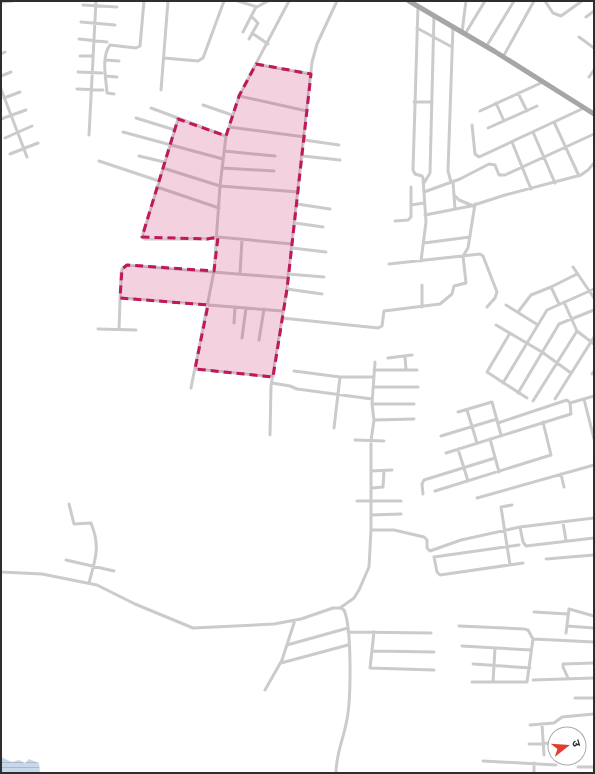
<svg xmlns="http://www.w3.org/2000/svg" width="595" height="774" font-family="'DejaVu Sans','Noto Sans Devanagari',sans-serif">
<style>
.water{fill:url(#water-rules)}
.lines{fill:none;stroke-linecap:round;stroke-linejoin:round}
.minor{stroke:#cbcbcb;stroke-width:3}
.primary{stroke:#a6a6a6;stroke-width:5}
.marked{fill:#c2185b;fill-opacity:0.2;stroke:#c2185b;stroke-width:3;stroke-dasharray:8 5;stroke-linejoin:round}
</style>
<defs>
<pattern id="water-rules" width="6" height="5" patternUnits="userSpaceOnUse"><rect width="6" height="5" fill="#c7d8eb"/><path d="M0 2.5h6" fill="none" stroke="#abbaca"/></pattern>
</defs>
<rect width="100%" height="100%" fill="#fff"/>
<path class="water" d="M 1,757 L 12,762 L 19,760 L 25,763 L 29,759 L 39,763 L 40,773 L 1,773 Z"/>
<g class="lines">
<path class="minor" d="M 238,1 L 257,7 L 268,1
M 545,1 L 553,13 L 561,16 L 582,1
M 1,2 L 13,1
M 83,5 L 117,7
M 418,6 L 413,170 L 415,174 L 422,176 L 423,178 L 426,222 L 421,261
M 586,17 L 594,11
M 81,22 L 115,25
M 417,28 L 452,47
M 243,32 L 256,7
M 462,32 L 466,1
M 252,33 L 268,44
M 465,34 L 485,1
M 579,37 L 594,48
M 79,39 L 107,42
M 249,39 L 258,23 L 251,16
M 486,47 L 514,1
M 1,54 L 5,52
M 80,56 L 93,56
M 503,57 L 534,1
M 164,58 L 198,61 L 203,58 L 224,1
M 106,60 L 119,61
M 256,64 L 311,74
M 78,72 L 102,73
M 1,76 L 11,72
M 106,76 L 117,77
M 589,77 L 594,70
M 1,89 L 27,157
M 77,89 L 103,90
M 161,90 L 168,1
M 518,93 L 527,111
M 114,94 L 107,93 C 106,78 101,57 110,45 L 136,48 L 140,46 L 144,1
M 239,96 L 307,111
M 4,98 L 20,92
M 414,102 L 432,102
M 496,103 L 504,121
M 203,105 L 232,115
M 151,108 L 226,136
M 480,111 L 543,82
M 136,118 L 175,130
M 1,119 L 26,110
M 178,119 L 142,237 L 145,239 L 207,239 L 218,237 L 292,244
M 554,122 L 579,176
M 472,125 L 475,154 L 479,157 L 584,108
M 229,127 L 305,137
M 488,128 L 537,106
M 123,132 L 223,159
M 533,132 L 555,183
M 89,135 L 96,1
M 5,138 L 32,126
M 304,140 L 339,145
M 512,142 L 531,189
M 224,151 L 275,156
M 10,154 L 38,143
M 139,156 L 164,162
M 303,156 L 340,160
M 99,161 L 159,181
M 163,168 L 220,186 L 298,192
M 222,168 L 274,171
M 451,182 L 448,171 L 453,26
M 453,182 L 455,209
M 424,183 L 430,173 L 434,15
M 157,187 L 219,208
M 424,192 L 460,179 L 489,164 L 495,165 L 499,175 L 505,175 L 594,134
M 454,195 L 459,200 L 471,205
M 297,204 L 330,209
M 411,205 L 424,203
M 425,215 L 471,206 L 505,195 L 581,175 L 588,170 L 594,163
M 395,221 L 408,220 L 411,217 L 411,187
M 295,223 L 323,227
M 424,243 L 470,237
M 292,248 L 326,252
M 389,264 L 480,254 L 483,256 L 497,292 L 495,298 L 487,307
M 573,267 L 594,298
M 240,274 L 242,239
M 288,274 L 324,277
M 422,285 L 422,307
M 287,289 L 322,294
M 120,298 L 283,311
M 559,304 L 551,287 L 577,274
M 506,305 L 538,325
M 518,312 L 531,295 L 551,287
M 282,318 L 378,328 L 382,326 L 384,311 L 440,304 L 452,294 L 454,286 L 466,283 L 463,256 L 468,248 L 475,204
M 234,323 L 235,307
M 496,325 L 542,352 L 571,373
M 98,329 L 136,330
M 119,329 L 121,273 L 122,269 L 127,265 L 288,278
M 577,331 L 594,344
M 510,333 L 487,372 L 527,398
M 242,338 L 246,308
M 259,340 L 264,309
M 405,357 L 406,370
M 388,358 L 412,355
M 195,369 L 273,377
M 374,370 L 417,370
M 294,371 L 340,377 L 373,377
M 592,374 L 594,371
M 272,383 L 290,386 L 297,389 L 372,399
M 503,383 L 547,310 L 594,289
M 373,387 L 418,387
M 191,388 L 214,271 L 220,186 L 226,136 L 239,96 L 289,1
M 518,393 L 559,324 L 594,310
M 555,399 L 594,337
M 584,399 L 594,439
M 533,401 L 577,331 L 564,302
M 570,403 L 594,396
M 372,404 L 414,404
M 467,410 L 477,443
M 458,412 L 492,402 L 501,435
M 374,420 L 414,419
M 334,428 L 340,377
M 270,435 L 271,386 L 287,289 L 312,62 L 317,44 L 337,1
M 441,436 L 497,419
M 490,439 L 499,472
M 355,440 L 384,441
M 458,449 L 468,481
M 446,453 L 571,414 L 570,403 L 567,400 L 498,423
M 371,471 L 392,470
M 561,474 L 564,487
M 372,488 L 383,487 L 384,471
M 435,491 L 551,455 L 543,422
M 423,494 L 422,484 L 424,480 L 495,458
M 477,498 L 594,465
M 357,501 L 401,501
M 69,504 L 74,524 L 91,523 C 101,548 95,559 89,583
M 371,515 L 401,514
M 563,522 L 566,541
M 520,527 L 523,542 L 526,546 L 594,538
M 371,530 L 394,530 L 424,537 L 427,540 L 427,548 L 430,551 L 461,540 L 520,527 L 594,518
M 519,545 L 434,557 L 437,572 L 440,575 L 523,563
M 546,559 L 594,555
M 66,560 L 114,571
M 510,565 L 501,507 L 512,505
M 1,572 L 42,574 L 97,585 L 135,604 L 193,628 L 274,624 L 301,619 L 333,608 L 340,608 L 344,610 C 352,627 351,699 347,719 C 344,738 336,753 336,773
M 340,608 L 354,598 L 359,590 L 369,567 L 371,530 L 371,441 L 374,420 L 372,404 L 375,362
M 534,612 L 568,614
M 459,626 L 524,629 L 528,630 L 533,639 L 527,682 L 472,682
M 567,626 L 594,628
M 348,632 L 431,633
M 374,632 L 370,668 L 434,670
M 566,633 L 569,609 L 594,616
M 533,639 L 594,642
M 287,645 L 348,628
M 462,646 L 531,650
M 372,651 L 434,652
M 281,663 L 348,645
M 473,664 L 530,668
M 568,678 L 563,667 L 563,664 L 594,663
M 533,680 L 594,678
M 493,682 L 495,648
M 265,690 L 282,660 L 295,620
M 575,698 L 594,698
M 542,724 L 544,755
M 530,725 L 554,723 L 562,717 L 594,714
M 529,744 L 555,743
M 483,761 L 556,765
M 534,763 L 534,773
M 578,767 L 594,767"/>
<path class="primary" d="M 409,1 L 494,51 L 594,114"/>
</g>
<path class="marked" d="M 256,64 L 311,74 L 287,289 L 273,377 L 195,369 L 208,305 L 120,298 L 122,269 L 127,265 L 214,271 L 218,237 L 207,239 L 142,237 L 178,119 L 226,136 L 239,96 Z"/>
<rect width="595" height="774" fill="none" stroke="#2e2e2e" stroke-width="4"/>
<g transform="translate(567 746) rotate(73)"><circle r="19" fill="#ffffff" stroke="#ababab"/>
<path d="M0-3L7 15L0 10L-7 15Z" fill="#e23c32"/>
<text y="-6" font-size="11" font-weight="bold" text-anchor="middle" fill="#2e2e2e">उ</text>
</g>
</svg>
